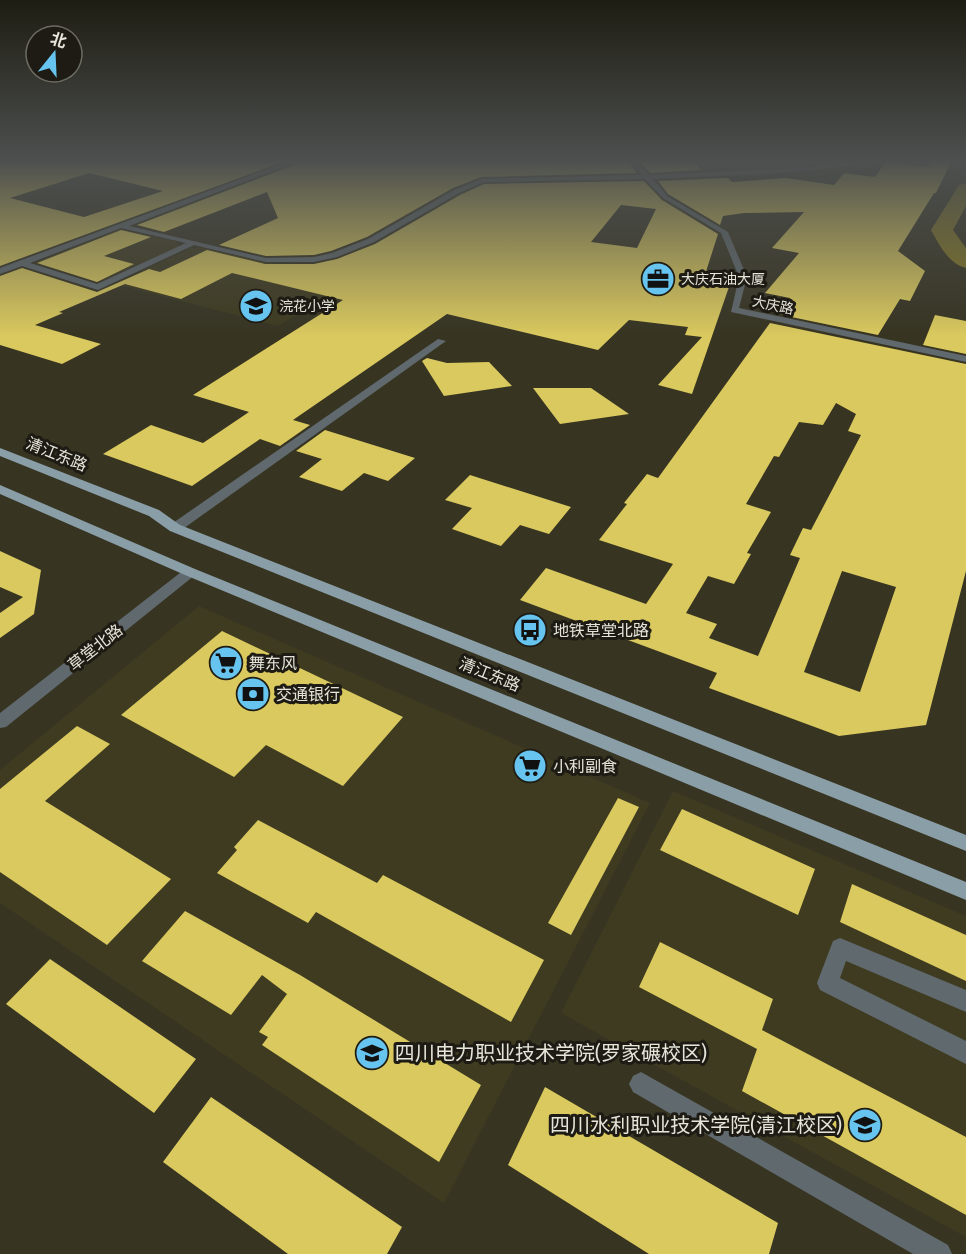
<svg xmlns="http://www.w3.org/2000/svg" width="966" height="1254" font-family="'Fira Sans Condensed','Noto Sans SC',sans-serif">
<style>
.built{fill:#3f3b21}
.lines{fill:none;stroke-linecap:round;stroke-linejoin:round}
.river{fill:#867925;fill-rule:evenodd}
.building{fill:#dac95e;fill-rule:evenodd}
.street{fill:#60696e;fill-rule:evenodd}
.primary{fill:#8a9ea7;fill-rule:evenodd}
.labels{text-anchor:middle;stroke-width:6;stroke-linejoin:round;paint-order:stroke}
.far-poi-label{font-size:14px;fill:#e6e5d9;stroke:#1d1b13;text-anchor:start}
.far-street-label{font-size:14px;fill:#e6e5d9;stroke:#1d1b13}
.street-label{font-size:16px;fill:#e6e5d9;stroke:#1d1b13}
.poi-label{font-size:16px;fill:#e6e5d9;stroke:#1d1b13;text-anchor:start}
.near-poi-label{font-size:20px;fill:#e6e5d9;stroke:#1d1b13;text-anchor:start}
</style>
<rect width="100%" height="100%" fill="#373422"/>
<path class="built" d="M 128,231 L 175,241 L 179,247 L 99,282 L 40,265 L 44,259 L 114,232 Z
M 191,248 L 203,248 L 353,282 L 278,326 L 115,284 Z
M 199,606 L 650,803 L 444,1203 L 0,903 L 0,770 Z
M 673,791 L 966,916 L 966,1237 L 561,1013 Z"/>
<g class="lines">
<path class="river" d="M 966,183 L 966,206 L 953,230 L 966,248 L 966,268 C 949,264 939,245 931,230 L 959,185 Z"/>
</g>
<path class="building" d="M 0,161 L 222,161 L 234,163 L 242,161 L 285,161 L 0,266 ZM 89,173 L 163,191 L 84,217 L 10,198 Z
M 300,161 L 461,161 L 457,162 L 628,161 L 637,173 L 481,177 L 453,188 L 367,237 L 331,251 L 314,255 L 266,256 L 219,245 L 278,218 L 267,192 L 164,232 L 137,225 L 299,163 Z
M 639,161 L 693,162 L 702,170 L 650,173 Z
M 931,161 L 951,162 L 936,193 L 934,193 L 898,251 L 925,271 L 910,301 L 900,299 L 878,335 L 777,314 L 790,298 L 765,293 L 799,253 L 772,248 L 804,212 L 744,213 L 723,216 L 720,225 L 668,194 L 658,181 L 728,178 L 732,182 L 786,178 L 834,185 L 844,173 L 875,177 L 886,162 L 928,167 Z
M 644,181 L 662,200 L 718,234 L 703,281 L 730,284 L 692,394 L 658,385 L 702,337 L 685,335 L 688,327 L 629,320 L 598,350 L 447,314 L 293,420 L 310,425 L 280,446 L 260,439 L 192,486 L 103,454 L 151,425 L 203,443 L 249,412 L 193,395 L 343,300 L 232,273 L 181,299 L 125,284 L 59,312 L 63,313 L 35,325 L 101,344 L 62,364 L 0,345 L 0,276 L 22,268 L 97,292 L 149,269 L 160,272 L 207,250 L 265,264 L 314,264 L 337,259 L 375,244 L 460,195 L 484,184 ZM 621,205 L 656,209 L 637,248 L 591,242 Z
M 121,230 L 151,237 L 104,256 L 134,264 L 97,282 L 37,263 Z
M 935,315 L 966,321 L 966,354 L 923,345 Z
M 770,323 L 966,364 L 966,571 L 926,725 L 839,736 L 709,688 L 717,673 L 520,600 L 546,568 L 646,604 L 673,564 L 599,540 L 627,504 L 624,503 L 647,474 L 658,478 ZM 836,403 L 856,414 L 848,431 L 861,435 L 811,530 L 803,528 L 790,555 L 800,558 L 758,656 L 709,638 L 717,624 L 686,613 L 708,576 L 734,584 L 751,554 L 747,553 L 771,512 L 746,504 L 774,456 L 779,457 L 799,422 L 823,425 ZM 842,571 L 896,587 L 860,692 L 804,672 Z
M 427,358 L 447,363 L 489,362 L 512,386 L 444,396 L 422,361 Z
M 533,388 L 591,388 L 629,414 L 560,424 Z
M 325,430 L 415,458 L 388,481 L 364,473 L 342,491 L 299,477 L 322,459 L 296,451 Z
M 470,475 L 571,507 L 549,534 L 520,525 L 501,546 L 452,529 L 472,508 L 445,500 Z
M 0,551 L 41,570 L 34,614 L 0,638 L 0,613 L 23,597 L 0,587 Z
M 222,631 L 403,717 L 343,786 L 266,745 L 234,777 L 121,715 Z
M 77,726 L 110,744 L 45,801 L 171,879 L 107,945 L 0,872 L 0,789 Z
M 618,798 L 639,807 L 571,935 L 548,923 Z
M 682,809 L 815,869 L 798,915 L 660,850 Z
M 258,820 L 377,883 L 383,875 L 544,960 L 511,1022 L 316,912 L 308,923 L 217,873 L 237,850 L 234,847 Z
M 852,884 L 966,935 L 966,981 L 840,922 Z
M 185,911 L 300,975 L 481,1085 L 439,1162 L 262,1045 L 268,1037 L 259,1032 L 287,994 L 262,975 L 231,1015 L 142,961 Z
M 660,942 L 773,999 L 762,1030 L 966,1137 L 966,1215 L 742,1091 L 757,1049 L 639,987 Z
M 50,959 L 196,1059 L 154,1113 L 6,1004 Z
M 545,1087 L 778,1223 L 769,1254 L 649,1254 L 508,1165 Z
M 211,1097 L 402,1227 L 387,1254 L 288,1254 L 163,1162 Z"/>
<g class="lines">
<path class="street" d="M 290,161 L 298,161 L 129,226 L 266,258 L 314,257 L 332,253 L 368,239 L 454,190 L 482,179 L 642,175 L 630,161 L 636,161 L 649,175 L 781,169 L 883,161 L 880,163 L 781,173 L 653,179 L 667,196 L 728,232 L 747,277 L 739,308 L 966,356 L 966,362 L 731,312 L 739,277 L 721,233 L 663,198 L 645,179 L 484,182 L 459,193 L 374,242 L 337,257 L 314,262 L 266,262 L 194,245 L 98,290 L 22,266 L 0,274 L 0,268 ZM 121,228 L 186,243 L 97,284 L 30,263 Z
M 438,339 L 446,341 L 180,531 L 170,531 L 168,528 L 170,525 Z
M 190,568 L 197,572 L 195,575 L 6,727 L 0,728 L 0,713 L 185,569 Z
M 840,938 L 966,990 L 966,1012 L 846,961 L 840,978 L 966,1041 L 966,1064 L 820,990 L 817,983 L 833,941 Z
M 641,1072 L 948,1245 L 952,1254 L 913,1254 L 633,1092 L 629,1084 L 633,1076 Z"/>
<path class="primary" d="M 0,448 L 159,510 L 180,525 L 966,835 L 966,851 L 170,531 L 149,516 L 0,456 Z
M 0,485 L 195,569 L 966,882 L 966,900 L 185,575 L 0,494 Z"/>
</g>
<linearGradient id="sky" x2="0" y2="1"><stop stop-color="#1e1d13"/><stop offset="0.48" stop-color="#4d504f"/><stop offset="1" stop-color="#4d504f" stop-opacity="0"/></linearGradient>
<rect width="966" height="336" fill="url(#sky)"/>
<defs>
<g id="office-disc" transform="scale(1.725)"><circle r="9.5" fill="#66c4ef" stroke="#1d1b13"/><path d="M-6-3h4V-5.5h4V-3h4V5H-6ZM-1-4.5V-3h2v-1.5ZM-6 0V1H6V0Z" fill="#111"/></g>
<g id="school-disc" transform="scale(1.725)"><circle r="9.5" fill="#66c4ef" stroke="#1d1b13"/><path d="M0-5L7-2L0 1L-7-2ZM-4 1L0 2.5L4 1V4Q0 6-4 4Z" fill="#111"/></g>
<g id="bus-disc" transform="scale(1.725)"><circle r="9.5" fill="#66c4ef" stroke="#1d1b13"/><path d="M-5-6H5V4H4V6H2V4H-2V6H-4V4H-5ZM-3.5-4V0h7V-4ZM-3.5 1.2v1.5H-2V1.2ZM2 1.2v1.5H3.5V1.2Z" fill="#111"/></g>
<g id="supermarket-disc" transform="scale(1.725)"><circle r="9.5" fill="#66c4ef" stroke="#1d1b13"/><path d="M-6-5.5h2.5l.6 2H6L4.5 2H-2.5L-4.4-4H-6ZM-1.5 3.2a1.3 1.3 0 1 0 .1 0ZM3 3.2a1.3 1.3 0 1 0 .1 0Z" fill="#111"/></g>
<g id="bank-disc" transform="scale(1.725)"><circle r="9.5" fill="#66c4ef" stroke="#1d1b13"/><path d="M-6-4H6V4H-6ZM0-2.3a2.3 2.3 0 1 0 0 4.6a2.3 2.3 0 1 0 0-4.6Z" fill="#111"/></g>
<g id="university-disc" transform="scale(1.725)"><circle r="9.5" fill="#66c4ef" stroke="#1d1b13"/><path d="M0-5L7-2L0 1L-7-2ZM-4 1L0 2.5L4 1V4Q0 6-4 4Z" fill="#111"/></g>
</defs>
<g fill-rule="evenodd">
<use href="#office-disc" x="658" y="279"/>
<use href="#school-disc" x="256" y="306"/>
<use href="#bus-disc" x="530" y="630"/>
<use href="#supermarket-disc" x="226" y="663"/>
<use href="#bank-disc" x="253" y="694"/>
<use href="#supermarket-disc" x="530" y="766"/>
<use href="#university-disc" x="372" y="1053"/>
<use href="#university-disc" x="865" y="1125"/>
</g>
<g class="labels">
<g class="far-poi-label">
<text x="681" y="284">大庆石油大厦</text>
<text x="279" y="311">浣花小学</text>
</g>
<g class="far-street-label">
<text transform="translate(773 305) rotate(12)" y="5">大庆路</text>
</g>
<g class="street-label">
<text transform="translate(57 454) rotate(22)" y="6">清江东路</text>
<text transform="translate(95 647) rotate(-38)" y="6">草堂北路</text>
<text transform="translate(490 674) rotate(22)" y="6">清江东路</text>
</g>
<g class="poi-label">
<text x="553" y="636">地铁草堂北路</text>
<text x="249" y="669">舞东风</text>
<text x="276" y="700">交通银行</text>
<text x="553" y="772">小利副食</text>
</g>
<g class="near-poi-label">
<text x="395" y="1060">四川电力职业技术学院(罗家碾校区)</text>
<text x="842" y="1132" text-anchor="end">四川水利职业技术学院(清江校区)</text>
</g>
</g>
<g transform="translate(54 54) rotate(18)"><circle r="28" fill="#1d1b13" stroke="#6d6c62" stroke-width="1.5"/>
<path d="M0-4.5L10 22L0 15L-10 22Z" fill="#66c4ef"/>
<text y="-9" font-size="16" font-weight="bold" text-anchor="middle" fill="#e6e5d9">北</text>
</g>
</svg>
